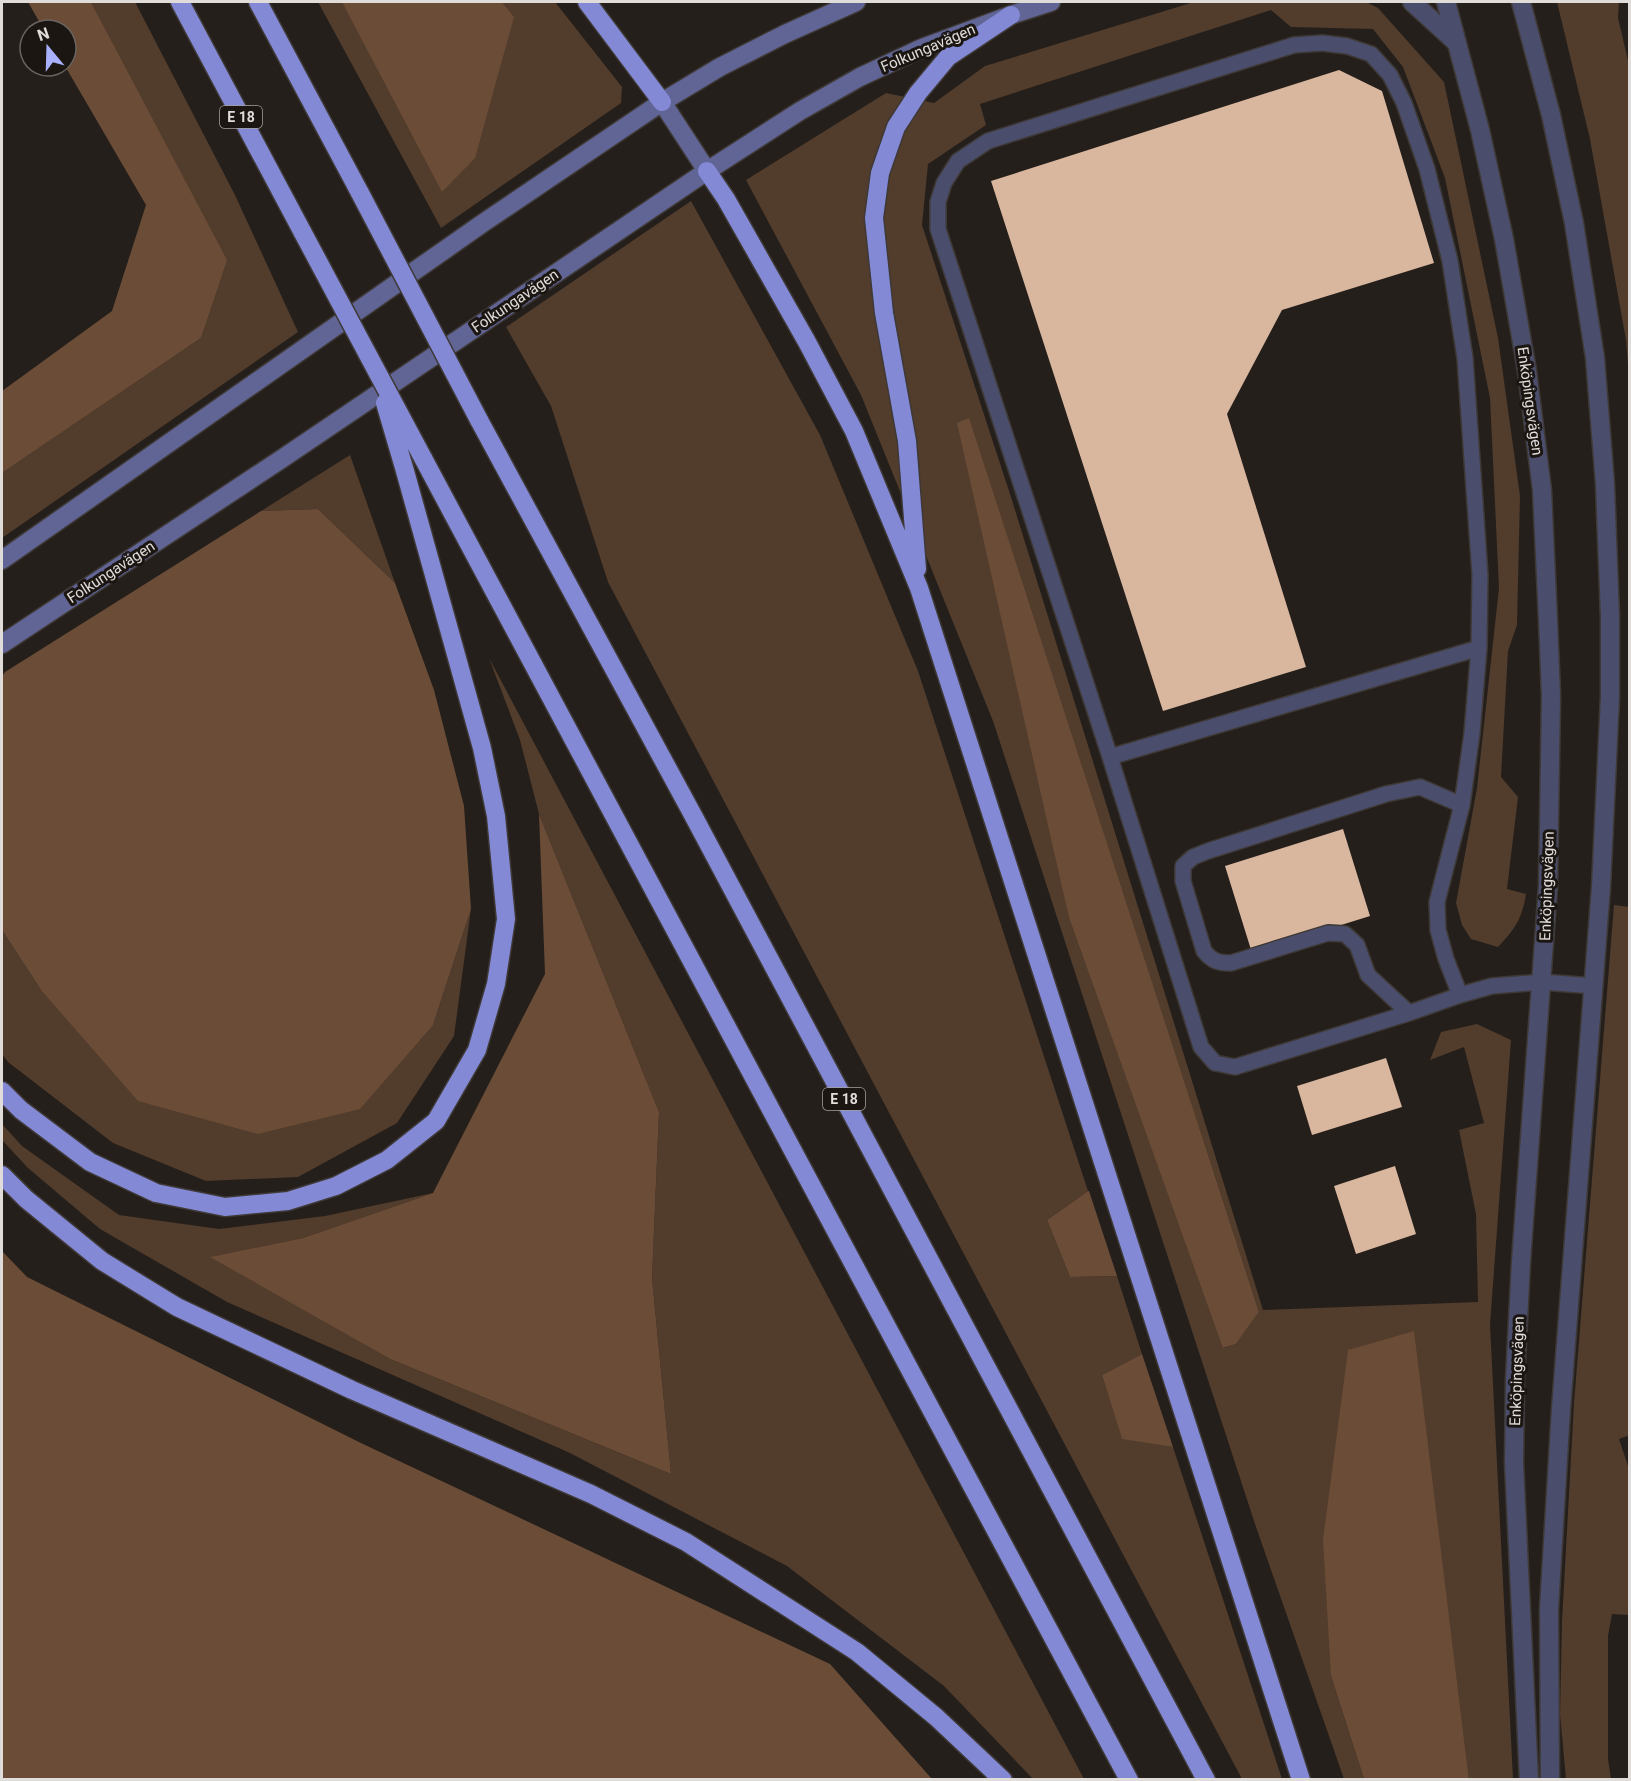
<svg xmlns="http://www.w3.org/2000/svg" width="1631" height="1781" font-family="Roboto,sans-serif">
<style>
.green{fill:#523c2c;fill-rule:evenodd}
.forest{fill:#6b4d37}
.building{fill:#d9b69e}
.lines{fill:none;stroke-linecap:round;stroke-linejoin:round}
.service-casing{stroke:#3e3936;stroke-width:18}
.tertiary-casing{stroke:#3e3936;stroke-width:21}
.secondary-casing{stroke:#3e3936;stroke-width:21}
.motorway-casing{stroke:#3e3936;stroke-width:21}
.service{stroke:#4a4d6b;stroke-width:15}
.tertiary{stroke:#4a4d6b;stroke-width:18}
.secondary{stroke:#616596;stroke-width:18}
.motorway{stroke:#8389d5;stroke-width:18}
.motorway-bridge-casing{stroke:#3e3936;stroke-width:21;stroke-linecap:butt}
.motorway-bridge{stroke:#8389d5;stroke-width:18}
.labels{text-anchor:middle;stroke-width:6;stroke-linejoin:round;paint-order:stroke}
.shield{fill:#1b1612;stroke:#a5a19e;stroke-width:1.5}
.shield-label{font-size:14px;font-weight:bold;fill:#e0dcda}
.street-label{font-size:15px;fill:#e0dcda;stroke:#1b1612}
</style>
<rect width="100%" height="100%" fill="#241f1b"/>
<path class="green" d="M 91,2 L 135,2 L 235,195 L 298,332 L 2,538 L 2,473 L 201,338 L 226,260 Z
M 318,2 L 342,2 L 363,39 L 514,18 L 502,2 L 555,2 L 622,87 L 621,103 L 441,228 Z
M 1194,2 L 1366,2 L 1378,8 L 1444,82 L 1498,338 L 1520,496 L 1517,625 L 1508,651 L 1501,777 L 1518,797 L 1507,889 L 1526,894 C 1522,919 1515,929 1498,947 L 1471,939 L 1462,925 L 1456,903 L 1477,788 L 1499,588 L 1490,398 L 1445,178 L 1403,67 L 1373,29 L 1291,27 L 1271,10 L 980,104 L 986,125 L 928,164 L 922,225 L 1011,497 L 1263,1310 L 1478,1302 L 1476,1214 L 1459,1130 L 1484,1123 L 1464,1047 L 1430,1060 L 1441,1032 L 1477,1024 L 1511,1040 L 1490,1325 L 1513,1779 L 1469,1779 L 1413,1331 L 1331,1676 L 1364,1779 L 1344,1779 L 1255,1524 L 993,721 L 861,395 L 746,180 L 886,93 L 934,103 L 985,66 ZM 968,418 L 1259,1312 L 1236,1344 L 1224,1348 L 1069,918 Z
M 1557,2 L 1619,2 L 1618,18 L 1630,69 L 1629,377 L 1626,340 L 1590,139 Z
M 691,201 L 820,435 L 918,671 L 1088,1191 L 1047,1220 L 1070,1277 L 1117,1276 L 1142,1354 L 1102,1375 L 1122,1438 L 1173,1447 L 1282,1779 L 1242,1779 L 608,582 L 551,406 L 506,327 Z
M 350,455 L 395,583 L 318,509 L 261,511 Z
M 489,658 L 1084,1779 L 1033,1779 L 944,1686 L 787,1566 L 570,1453 L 227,1302 L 100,1229 L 28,1168 L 2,1140 L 2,1124 L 22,1146 L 119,1215 L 219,1229 L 325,1216 L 433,1193 L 303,1238 L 211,1257 L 390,1359 L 671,1474 L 652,1278 L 659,1112 L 539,814 L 520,740 Z
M 1614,905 L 1630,907 L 1630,1435 L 1619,1439 L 1629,1469 L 1629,1615 L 1612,1614 L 1608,1636 L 1608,1759 L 1611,1779 L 1566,1779 L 1560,1714 L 1562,1621 L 1574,1403 Z
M 471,909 L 454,1036 L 397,1123 L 298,1177 L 206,1181 L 113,1143 L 8,1062 L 2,1054 L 2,930 L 41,990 L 433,1025 Z"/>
<path class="forest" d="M 28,2 L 91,2 L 227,260 L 201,338 L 2,473 L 2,391 L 112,311 L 146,205 L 65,66 L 66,30 L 44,30 Z
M 342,2 L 502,2 L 514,17 L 475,158 L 442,192 Z
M 969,418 L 1259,1312 L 1236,1344 L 1223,1348 L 1069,918 L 957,423 Z
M 318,509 L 395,583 L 434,690 L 464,806 L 471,909 L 433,1025 L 360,1109 L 258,1134 L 138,1101 L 41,990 L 2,930 L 2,676 L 5,672 L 261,511 Z
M 539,814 L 659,1112 L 652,1278 L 671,1474 L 390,1359 L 210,1257 L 303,1238 L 433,1193 L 545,974 Z
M 1088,1191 L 1089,1191 L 1117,1276 L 1070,1277 L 1047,1220 Z
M 2,1251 L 27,1277 L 363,1444 L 830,1664 L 932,1779 L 2,1779 Z
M 1414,1331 L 1469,1779 L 1364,1779 L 1331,1676 L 1323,1540 L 1348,1350 Z
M 1142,1354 L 1173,1447 L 1122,1439 L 1102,1375 Z"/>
<path class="building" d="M 1339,70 L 1382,91 L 1434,263 L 1282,310 L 1227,414 L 1306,667 L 1163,711 L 991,181 Z
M 1343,829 L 1370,916 L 1252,953 L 1225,866 Z
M 1386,1058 L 1402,1107 L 1312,1135 L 1297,1086 Z
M 1395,1166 L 1416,1234 L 1356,1254 L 1334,1186 Z"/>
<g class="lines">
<g class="service-casing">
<path id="service" d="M 1110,757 L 1479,648
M 1460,995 L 1446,959 L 1438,930 L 1437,902 L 1462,805 L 1472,733 L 1479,648 L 1480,575 L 1465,358 L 1450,261 L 1427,169 L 1404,103 L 1390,75 L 1371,54 L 1347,46 L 1322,43 L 1294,45 L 988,141 L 958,161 L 944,183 L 938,202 L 938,229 L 1110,757 L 1201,1047 L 1215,1063 L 1235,1067 L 1409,1013 L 1460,995 L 1492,986 L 1542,982 L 1594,986
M 1409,1013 L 1368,975 L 1357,945 L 1345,934 L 1328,933 L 1231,963 C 1218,963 1212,961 1204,951 L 1183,881 L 1183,866 L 1193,857 L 1208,851 L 1386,794 L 1420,787 L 1462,805"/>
</g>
<g class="tertiary-casing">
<path id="tertiary" d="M 1412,2 L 1457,43
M 1446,2 L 1480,130 L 1504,239 L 1527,371 L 1542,490 L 1548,620 L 1551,696 L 1548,886 L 1521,1262 L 1515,1379 L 1514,1463 L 1529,1780
M 1521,2 L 1551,115 L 1574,223 L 1595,358 L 1605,484 L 1610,617 L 1610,697 L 1601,887 L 1561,1409 L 1549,1609 L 1550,1780"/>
</g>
<g class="secondary-casing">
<path id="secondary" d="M 662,102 L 707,171
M 2,560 L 483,223 L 662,102 L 720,67 L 785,34 L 856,2
M 2,644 L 283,458 L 707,171 L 800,111 L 860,77 L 922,48 L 1011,15 L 1051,2"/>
</g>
<g class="motorway-casing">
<path id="motorway" d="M 180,2 L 303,233
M 258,2 L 360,193
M 587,2 L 662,102
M 707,171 L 726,199 L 807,342 L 854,431 L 919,588 L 1301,1780
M 479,420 L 694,817 L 1206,1780
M 423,458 L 1129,1780
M 917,569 L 907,441 L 884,313 L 874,218 L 880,173 L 896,127 L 918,93 L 948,57 L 1011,15
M 2,1091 L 21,1110 L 90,1162 L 156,1193 L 225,1207 L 288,1201 L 336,1186 L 387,1160 L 436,1121 L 477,1050 L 496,984 L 506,919 L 496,816 L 482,748 L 405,471
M 2,1175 L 26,1199 L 102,1261 L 177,1307 L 352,1390 L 591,1494 L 686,1542 L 857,1652 L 936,1717 L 1003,1780"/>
</g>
<use href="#service" class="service"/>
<use href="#tertiary" class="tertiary"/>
<use href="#secondary" class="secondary"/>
<use href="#motorway" class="motorway"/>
<g class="motorway-bridge-casing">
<path id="motorway-bridge" d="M 360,193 L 479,420
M 303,233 L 423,458
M 385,403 L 405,471"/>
</g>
<use href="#motorway-bridge" class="motorway-bridge"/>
</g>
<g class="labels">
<g class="shield">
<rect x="220" y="106" width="42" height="22" rx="4.5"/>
<rect x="823" y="1088" width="42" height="22" rx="4.5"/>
</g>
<g class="shield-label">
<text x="241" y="122">E 18</text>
<text x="844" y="1104">E 18</text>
</g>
<g class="street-label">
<text transform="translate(928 48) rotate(-23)" y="5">Folkungavägen</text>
<text transform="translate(515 301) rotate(-34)" y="5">Folkungavägen</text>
<text transform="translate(1530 401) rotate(82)" y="5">Enköpingsvägen</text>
<text transform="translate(111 572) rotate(-33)" y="5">Folkungavägen</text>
<text transform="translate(1547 886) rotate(-88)" y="5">Enköpingsvägen</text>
<text transform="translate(1517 1371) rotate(-88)" y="5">Enköpingsvägen</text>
</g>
</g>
<rect width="1631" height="1781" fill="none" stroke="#e0dcda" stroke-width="6"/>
<g transform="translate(48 48) rotate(341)"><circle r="28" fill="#1b1612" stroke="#6a6562" stroke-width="1.5"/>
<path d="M0-4.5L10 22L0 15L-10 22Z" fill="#a9b0fc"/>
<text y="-9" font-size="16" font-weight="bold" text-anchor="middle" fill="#e0dcda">N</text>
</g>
</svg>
